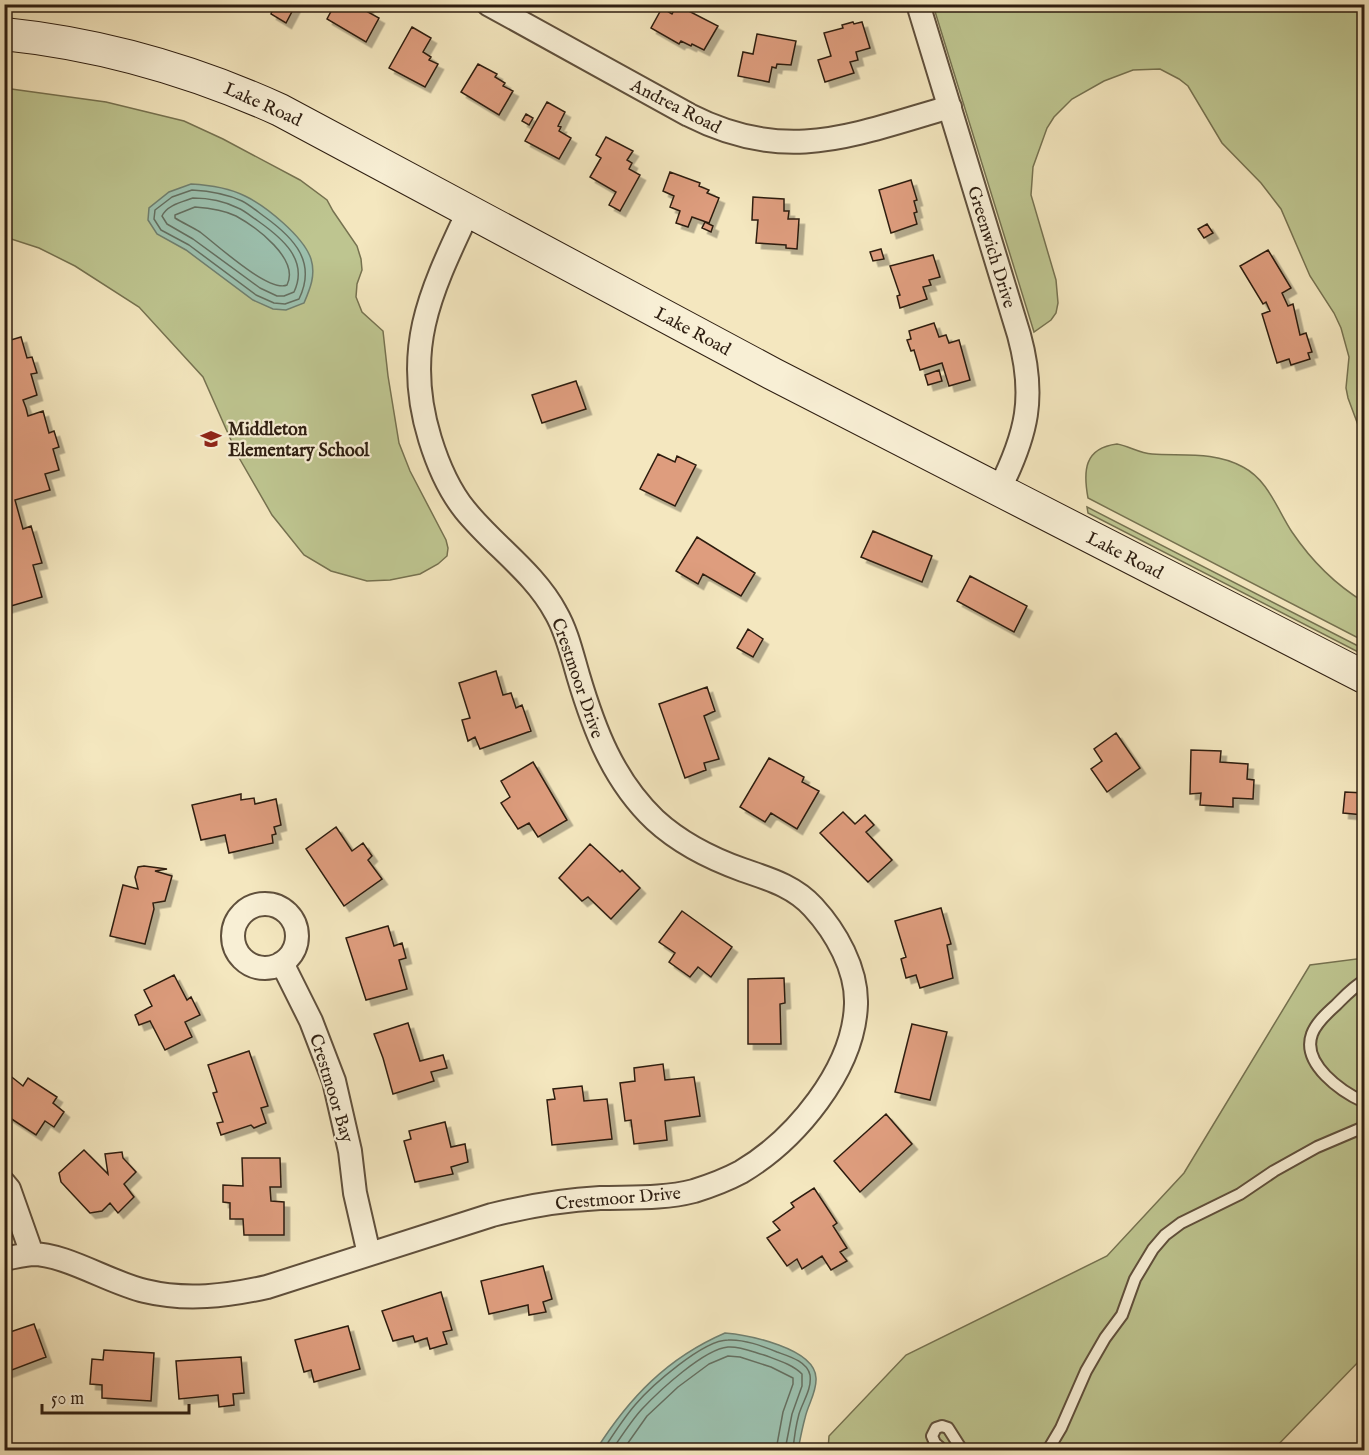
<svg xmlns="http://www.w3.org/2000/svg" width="1369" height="1455" font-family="'IM FELL English',serif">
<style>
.green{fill:#bec590;stroke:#767250;stroke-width:1.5}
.water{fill:#9cc0ae;stroke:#707f6f;stroke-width:1.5}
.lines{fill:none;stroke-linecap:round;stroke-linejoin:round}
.shore{stroke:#656f60;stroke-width:1.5}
.building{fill:#de9d7e;stroke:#2e1e11;stroke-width:1.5;filter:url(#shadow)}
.lane-casing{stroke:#60503c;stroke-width:14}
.street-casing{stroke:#60503c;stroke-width:26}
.secondary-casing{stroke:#2e1e11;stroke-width:34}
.lane{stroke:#f8efd5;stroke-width:10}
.street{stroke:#f8efd5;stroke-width:22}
.secondary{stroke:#f8efd5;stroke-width:32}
.labels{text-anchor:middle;stroke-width:4.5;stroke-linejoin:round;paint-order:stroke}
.street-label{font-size:18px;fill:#2e1e11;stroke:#f8efd5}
.poi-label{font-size:18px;font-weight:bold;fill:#2e1e11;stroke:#f8efd5;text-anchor:start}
</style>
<defs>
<filter id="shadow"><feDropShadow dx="5.5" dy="5.5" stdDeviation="0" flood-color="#0004"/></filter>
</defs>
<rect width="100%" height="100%" fill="#f4e7bf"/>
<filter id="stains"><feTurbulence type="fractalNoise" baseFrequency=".00333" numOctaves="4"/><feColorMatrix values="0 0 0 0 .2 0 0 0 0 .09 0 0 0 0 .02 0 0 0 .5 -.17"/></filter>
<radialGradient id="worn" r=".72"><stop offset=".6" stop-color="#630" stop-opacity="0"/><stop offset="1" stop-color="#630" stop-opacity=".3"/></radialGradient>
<path class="green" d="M 933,5 L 1364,5 L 1364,441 L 1348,398 L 1346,388 L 1349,357 L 1341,328 L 1334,313 L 1310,276 L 1281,209 L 1261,183 L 1222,143 L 1188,86 L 1179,79 L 1160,69 L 1133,70 L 1104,81 L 1072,99 L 1054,117 L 1047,128 L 1033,167 L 1031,195 L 1056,280 L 1058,303 L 1056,313 L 1051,320 L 1034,332 Z
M 4,88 L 106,102 L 184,121 L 223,139 L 300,180 L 327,200 L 333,211 L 357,246 L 361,259 L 362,270 L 357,284 L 356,297 L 362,312 L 383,331 L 388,376 L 399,443 L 410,471 L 446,540 L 448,548 L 447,556 L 438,564 L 420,574 L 390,580 L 367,581 L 331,571 L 304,555 L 272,515 L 238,456 L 203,377 L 139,307 L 75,266 L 39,248 L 5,237 Z
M 1117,444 C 1129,446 1139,453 1152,454 C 1182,456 1215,451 1243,467 C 1268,480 1277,509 1292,532 C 1311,560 1336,585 1364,602 L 1364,641 L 1088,498 C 1083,471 1084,448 1117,444 Z
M 1087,507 L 1364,649 L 1364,655 L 1088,513 Z
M 1364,958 L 1364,1356 L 1273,1450 L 828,1450 L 829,1436 L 906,1355 L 1107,1256 L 1184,1173 L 1310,965 Z"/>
<path class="water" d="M 191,184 C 210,185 229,188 245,196 C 266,206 304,237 311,259 C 316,275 310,289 304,303 L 286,310 L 273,309 L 253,300 L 186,250 L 157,234 L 148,220 L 149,208 L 169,192 Z
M 725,1333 C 748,1335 815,1348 816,1378 C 817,1392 808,1404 805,1418 C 802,1429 800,1440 798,1450 L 596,1450 C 629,1398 667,1358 725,1333 Z"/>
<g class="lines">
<path class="shore" d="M 192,190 C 209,191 227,194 242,201 C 250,205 258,212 265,217 C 294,238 317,262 299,299 L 285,304 L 274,303 L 256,295 L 189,245 L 161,230 L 154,219 L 155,210 L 172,197 Z
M 193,198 C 208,198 224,201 238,208 C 245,211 252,217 258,221 C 282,238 309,260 294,292 L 284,296 L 277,296 L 260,288 L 193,239 L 167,224 L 162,216 C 167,205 182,202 193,198 Z
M 195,207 C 209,208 224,210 236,216 C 256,227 300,259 287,285 C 269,293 216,244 200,232 C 192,227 183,223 175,218 L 175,215 Z
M 603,1450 C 613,1435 623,1419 635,1405 C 651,1386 703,1340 728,1340 C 744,1339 762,1346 777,1352 C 788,1356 807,1361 810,1375 C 812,1389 803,1401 799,1414 C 796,1425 794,1439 793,1450
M 612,1450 C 621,1437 631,1421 642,1409 C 659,1391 704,1349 728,1347 C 740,1346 753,1352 764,1355 C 777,1360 792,1364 802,1374 L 802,1386 L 792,1414 L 785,1450
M 623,1450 L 647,1416 L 678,1387 L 709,1364 L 728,1356 L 740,1357 L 771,1367 L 793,1378 L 793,1384 L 783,1412 L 776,1450"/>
</g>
<path class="building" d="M 275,4 L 296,4 L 286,23 L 271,14 Z
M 335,4 L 363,4 L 368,7 L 366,11 L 379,18 L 366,42 L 327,19 Z
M 677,5 L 718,26 L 704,50 L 692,44 L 691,46 L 681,41 L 679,44 L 651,28 L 662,8 L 672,14 Z
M 853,22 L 854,24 L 862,22 L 870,48 L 856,52 L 858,60 L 850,62 L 854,73 L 825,82 L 818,60 L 831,56 L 824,33 L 843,28 L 842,25 Z
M 412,27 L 431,38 L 423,52 L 431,57 L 429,60 L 438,64 L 425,87 L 389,68 Z
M 757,34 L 796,41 L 791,65 L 777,64 L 776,68 L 772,67 L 769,82 L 738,76 L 743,52 L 753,54 Z
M 478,64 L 497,74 L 495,77 L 505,83 L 503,86 L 513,91 L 499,115 L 461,92 Z
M 547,102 L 565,112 L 558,126 L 561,127 L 559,131 L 571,138 L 559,159 L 525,141 Z
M 526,114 L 533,118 L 529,125 L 522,121 Z
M 606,137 L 633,151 L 627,160 L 632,163 L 629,169 L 640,175 L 620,211 L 609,205 L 616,192 L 590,177 L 601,158 L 596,155 Z
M 670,172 L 700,183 L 699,186 L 709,190 L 707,193 L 719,198 L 709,223 L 692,217 L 688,227 L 676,223 L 680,211 L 670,207 L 674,196 L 663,191 Z
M 911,180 L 917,200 L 914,201 L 917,212 L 914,213 L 917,224 L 891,233 L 879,190 Z
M 753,197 L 784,199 L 784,211 L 789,211 L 788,219 L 799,219 L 797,249 L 786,248 L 786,245 L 756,243 L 758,220 L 752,220 Z
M 705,222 L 713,226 L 711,232 L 702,228 Z
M 1207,224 L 1213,233 L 1204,238 L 1198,229 Z
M 881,249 L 884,259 L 873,261 L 870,252 Z
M 1268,250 L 1291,288 L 1282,293 L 1288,306 L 1293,304 L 1300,335 L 1306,333 L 1312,352 L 1308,353 L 1310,359 L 1291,365 L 1289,359 L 1277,363 L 1262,314 L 1270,311 L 1266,302 L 1263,304 L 1240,266 Z
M 933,255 L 940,277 L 929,280 L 931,285 L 923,287 L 927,299 L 900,308 L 897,296 L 900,295 L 890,266 Z
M 934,323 L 939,337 L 946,335 L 949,343 L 959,340 L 970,380 L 949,386 L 942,363 L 920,370 L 914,350 L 911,351 L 907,340 L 911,339 L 909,331 Z
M 21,337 L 27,358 L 32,357 L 37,373 L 31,374 L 37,395 L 23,400 L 26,408 L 28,416 L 43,411 L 49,433 L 54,431 L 59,447 L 53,449 L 59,470 L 45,474 L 50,490 L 15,500 L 23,529 L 31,526 L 42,563 L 33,565 L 42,597 L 4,608 L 4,342 Z
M 939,370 L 942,381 L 928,385 L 925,375 Z
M 576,381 L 586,409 L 542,423 L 532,395 Z
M 658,454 L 675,462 L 677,456 L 696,465 L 675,506 L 640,489 Z
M 873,531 L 932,556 L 922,582 L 861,557 Z
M 697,537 L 755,573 L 741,596 L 703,574 L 698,584 L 676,571 Z
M 970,576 L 1027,606 L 1014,632 L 957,601 Z
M 748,629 L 763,639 L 753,657 L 737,648 Z
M 496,671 L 503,695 L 511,693 L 516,708 L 522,705 L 531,731 L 480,749 L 475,737 L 468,741 L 462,720 L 470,718 L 459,683 Z
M 707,687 L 715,711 L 704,716 L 719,759 L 704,763 L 706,770 L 685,778 L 659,704 Z
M 1116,733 L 1140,768 L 1107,792 L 1091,769 L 1102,761 L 1094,749 Z
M 1191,750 L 1221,751 L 1220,762 L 1248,764 L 1247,779 L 1254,780 L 1253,799 L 1233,798 L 1233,807 L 1200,805 L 1201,793 L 1190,794 Z
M 769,758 L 804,777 L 802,782 L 819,791 L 797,829 L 771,813 L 765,822 L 740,807 Z
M 533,762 L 567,820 L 538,837 L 529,823 L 518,829 L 501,803 L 510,797 L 501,781 Z
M 1345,792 L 1364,793 L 1364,815 L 1343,813 Z
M 241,794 L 241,800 L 254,798 L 255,804 L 276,799 L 281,825 L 274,827 L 276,834 L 272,835 L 273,843 L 229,853 L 225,835 L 201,840 L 192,805 Z
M 843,812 L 855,824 L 865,815 L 874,825 L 866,832 L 892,860 L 868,882 L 820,833 Z
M 336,827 L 352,851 L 363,843 L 372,856 L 368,860 L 382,879 L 344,906 L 306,849 Z
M 590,844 L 620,872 L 622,870 L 640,888 L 611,919 L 588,897 L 582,901 L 559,878 Z
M 144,866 L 167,869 L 155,871 L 172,876 L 165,901 L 153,903 L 154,909 L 145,944 L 110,936 L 123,885 L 138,889 L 135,877 L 138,867 Z
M 941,908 L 951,944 L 947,945 L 953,978 L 920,988 L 916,975 L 906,978 L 901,959 L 906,957 L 895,921 Z
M 682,911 L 732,947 L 711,977 L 698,967 L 690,977 L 669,962 L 675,953 L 659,942 Z
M 388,926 L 394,946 L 402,943 L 406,958 L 399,960 L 407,989 L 366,1000 L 346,938 Z
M 174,975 L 187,1000 L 191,997 L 200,1015 L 185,1022 L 192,1037 L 165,1050 L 150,1021 L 139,1025 L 135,1015 L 152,1006 L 144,990 Z
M 784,978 L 785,1003 L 780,1004 L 781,1044 L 748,1044 L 748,979 Z
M 408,1023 L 420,1061 L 443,1055 L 447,1068 L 431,1072 L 434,1081 L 393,1094 L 383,1058 L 374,1034 Z
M 912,1024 L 947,1032 L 930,1100 L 895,1092 Z
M 249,1051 L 268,1106 L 261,1108 L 266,1123 L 254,1128 L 251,1125 L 221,1135 L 217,1123 L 223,1122 L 213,1093 L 217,1092 L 208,1065 Z
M 663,1064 L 665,1080 L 694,1077 L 700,1116 L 665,1121 L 667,1140 L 634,1144 L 631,1120 L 625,1121 L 620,1083 L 635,1081 L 634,1068 Z
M 8,1074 L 23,1086 L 28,1078 L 57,1097 L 53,1103 L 64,1112 L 54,1127 L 45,1121 L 36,1135 L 4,1114 L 4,1079 Z
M 582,1086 L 584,1101 L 607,1099 L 612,1139 L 552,1145 L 547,1100 L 555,1099 L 553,1089 Z
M 886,1114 L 912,1144 L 860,1192 L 834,1161 Z
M 445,1122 L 451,1147 L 465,1144 L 468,1162 L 451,1167 L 453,1174 L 415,1182 L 404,1141 L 411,1139 L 409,1131 Z
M 84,1150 L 108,1174 L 105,1154 L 122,1152 L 123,1158 L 136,1172 L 124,1184 L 134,1197 L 118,1213 L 110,1203 L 102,1211 L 90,1213 L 61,1182 L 59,1173 Z
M 242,1158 L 280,1158 L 281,1187 L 270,1187 L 271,1201 L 284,1202 L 284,1235 L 244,1235 L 243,1219 L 230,1219 L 230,1203 L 223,1202 L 223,1185 L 243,1186 Z
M 814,1188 L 837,1223 L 833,1226 L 847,1248 L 840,1252 L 847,1261 L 831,1270 L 822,1256 L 802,1269 L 797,1259 L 787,1266 L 767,1238 L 780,1230 L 773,1222 L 794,1207 L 791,1203 Z
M 543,1266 L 552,1299 L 543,1302 L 546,1312 L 529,1315 L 528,1305 L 489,1314 L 481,1281 Z
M 441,1292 L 452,1330 L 443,1332 L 447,1344 L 430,1349 L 427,1338 L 415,1342 L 413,1336 L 393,1341 L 382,1311 Z
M 34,1324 L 46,1357 L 4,1373 L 4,1334 Z
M 348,1326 L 360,1369 L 314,1382 L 311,1370 L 304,1372 L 295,1340 Z
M 104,1350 L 154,1353 L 151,1401 L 102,1398 L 102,1385 L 90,1384 L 92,1359 L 103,1360 Z
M 241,1357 L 244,1393 L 233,1394 L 234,1405 L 219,1407 L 218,1395 L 179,1399 L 176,1361 Z"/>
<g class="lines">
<g class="lane-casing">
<path id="lane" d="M 1364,981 C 1353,987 1345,996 1336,1005 C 1327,1013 1316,1023 1312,1034 C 1301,1064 1342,1092 1364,1102
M 943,1450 L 935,1443 L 932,1436 L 936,1428 L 942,1426 L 948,1428 L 962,1450
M 1048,1450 L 1061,1428 L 1086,1371 L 1105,1338 L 1122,1315 L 1135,1279 L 1153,1249 L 1165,1235 L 1181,1223 L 1240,1194 L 1274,1171 L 1317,1147 L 1364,1127"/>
</g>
<g class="street-casing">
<path id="street" d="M 488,4 L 689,115 C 787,165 852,135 950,107
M 918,4 L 1019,335 C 1036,397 1027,434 999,490
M233 936a32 32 0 1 1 64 0a32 32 0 1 1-64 0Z
M 282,963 L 311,1021 L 334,1081 L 350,1151 L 355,1193 L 369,1254
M 4,1183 L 9,1189 L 32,1254
M 4,1259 C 13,1257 23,1255 32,1254 C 66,1254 110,1283 145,1291 C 186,1301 227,1296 267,1287 L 492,1215 C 528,1206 563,1200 600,1198 C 631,1197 663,1199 694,1191 C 710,1186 726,1180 741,1172 C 795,1140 854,1070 856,1004 C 857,969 836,932 813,907 C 794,886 769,879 743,870 C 712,859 680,843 655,820 C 613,780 594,729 578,675 C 572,655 567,632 556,613 C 534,572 494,546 465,510 C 448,489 438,465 430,439 C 402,348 431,291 469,210"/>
</g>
<g class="secondary-casing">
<path id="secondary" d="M 4,34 C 101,44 192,70 280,110 L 773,374 L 1364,677"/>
</g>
<use href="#lane" class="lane"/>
<use href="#street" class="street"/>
<use href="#secondary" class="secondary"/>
</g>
<defs>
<g id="school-bare" transform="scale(1.62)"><path d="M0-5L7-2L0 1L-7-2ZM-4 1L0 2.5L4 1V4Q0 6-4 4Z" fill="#8f2418" stroke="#f8efd5" stroke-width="2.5" paint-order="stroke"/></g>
</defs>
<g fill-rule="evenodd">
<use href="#school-bare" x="211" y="439"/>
</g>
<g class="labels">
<g class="street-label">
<text transform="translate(263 104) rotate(24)" y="6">Lake Road</text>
<text transform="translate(676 106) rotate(27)" y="6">Andrea Road</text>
<text transform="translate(992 247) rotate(73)" y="6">Greenwich Drive</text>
<text transform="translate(693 331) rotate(28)" y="6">Lake Road</text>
<text transform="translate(1125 555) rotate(27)" y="6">Lake Road</text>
<text transform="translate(578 678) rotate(71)" y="6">Crestmoor Drive</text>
<text transform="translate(332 1088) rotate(73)" y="6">Crestmoor Bay</text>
<text transform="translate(618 1198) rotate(-5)" y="6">Crestmoor Drive</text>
</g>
<g class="poi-label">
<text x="228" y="435">Middleton<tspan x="228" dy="21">Elementary School</tspan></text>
</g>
</g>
<rect width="1369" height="1455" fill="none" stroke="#f4e7bf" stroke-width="24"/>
<rect x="6" y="6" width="1357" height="1443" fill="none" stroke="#2e1e11" stroke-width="3"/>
<rect x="12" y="12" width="1345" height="1431" fill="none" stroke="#2e1e11" stroke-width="1.5"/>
<path d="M42 1404v9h147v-9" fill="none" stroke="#2e1e11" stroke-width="3"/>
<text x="51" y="1404" font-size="18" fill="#2e1e11" stroke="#f8efd5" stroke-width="4.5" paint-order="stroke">50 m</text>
<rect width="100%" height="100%" filter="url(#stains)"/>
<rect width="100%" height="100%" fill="url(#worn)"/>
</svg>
